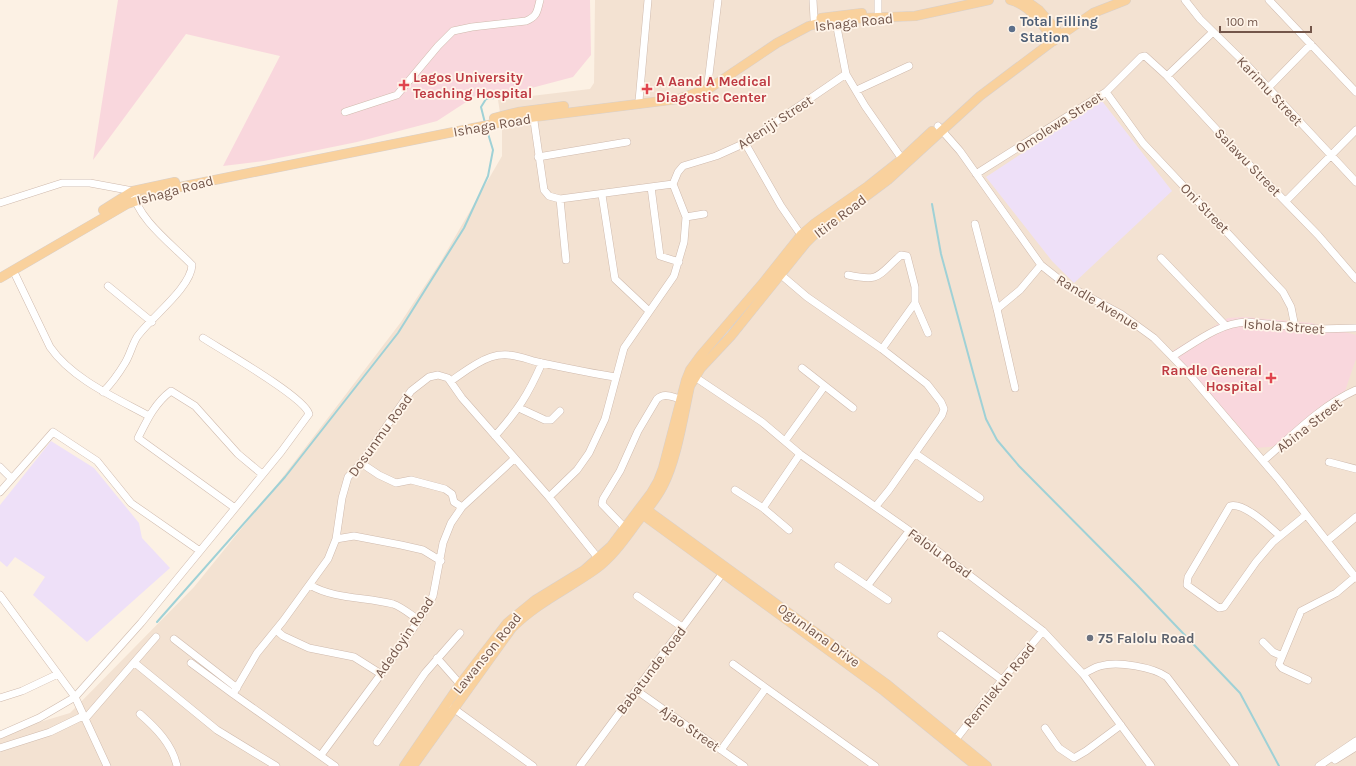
<svg xmlns="http://www.w3.org/2000/svg" width="1356" height="766" font-family="Karla,sans-serif">
<style>
.residential{fill:#f3e2d2}
.education{fill:#eee0f8}
.medical{fill:#f9d7dd}
.lines{fill:none;stroke-linecap:round;stroke-linejoin:round}
.stream{stroke:#9fd1d6;stroke-width:2}
.minor-casing{stroke:#cfbaad;stroke-width:8}
.major-casing{stroke:#d8d0cc;stroke-width:10}
.minor{stroke:#fff;stroke-width:7}
.major{stroke:#f9d19d;stroke-width:9}
.service-dot{fill:#5c6f8a;stroke:#fff5ea;stroke-width:1.5}
.health-dot{fill:#e0444e;stroke:#fff5ea;stroke-width:1.5}
.worship-dot{fill:#6b7280;stroke:#fff5ea;stroke-width:1.5}
.labels{text-anchor:middle;stroke-width:3.5;stroke-linejoin:round;paint-order:stroke}
.service-label{font-size:14px;font-weight:bold;fill:#4e5e75;stroke:#fff5ea;text-anchor:start}
.street-label{font-size:14px;fill:#73564a;stroke:#fff5ea}
.health-label{font-size:14px;font-weight:bold;fill:#be3a42;stroke:#fff5ea;text-anchor:start}
.worship-label{font-size:14px;font-weight:bold;fill:#5b616d;stroke:#fff5ea;text-anchor:start}
</style>
<rect width="100%" height="100%" fill="#fcf1e4"/>
<path class="residential" d="M 595,0 L 1356,0 L 1356,766 L 0,766 L 0,734 L 70,713 L 194,587 L 279,482 L 401,322 L 441,261 L 502,156 L 502,125 L 498,100 L 590,89 L 594,83 Z"/>
<path class="education" d="M 1102,101 L 1172,191 L 1074,283 L 1052,261 L 986,177 Z
M 51,441 L 94,468 L 139,523 L 142,538 L 170,568 L 87,642 L 33,595 L 45,577 L 15,557 L 7,567 L 0,561 L 0,505 Z"/>
<path class="medical" d="M 118,0 L 590,0 L 591,55 L 573,77 L 498,97 L 486,99 L 480,93 L 437,121 L 357,142 L 264,161 L 223,166 L 280,56 L 186,34 L 93,160 Z
M 1246,317 L 1311,323 L 1356,335 L 1356,359 L 1343,397 L 1281,446 L 1255,448 L 1239,426 L 1169,353 L 1228,318 Z"/>
<g class="lines">
<path class="stream" d="M 485,123 L 481,107 L 486,99 L 512,96
M 932,204 L 941,254 L 974,376 L 986,419 L 997,440 L 1019,466 L 1137,585 L 1240,693 L 1279,766
M 157,622 L 285,477 L 398,333 L 464,228 L 488,176 L 493,150 L 486,127"/>
<g class="minor-casing">
<path id="minor" d="M 813,0 L 814,19
M 878,0 L 878,12
M 1185,0 L 1200,19 L 1247,65 L 1356,182
M 1269,0 L 1356,92
M 835,17 L 846,74 L 865,106 L 902,159
M 1167,76 L 1213,32
M 708,83 L 718,0
M 1268,88 L 1311,44
M 857,90 L 909,66
M 1106,92 L 1143,143 L 1283,292 L 1291,307 L 1295,327
M 639,101 L 648,0
M 345,112 L 397,95 L 438,46 L 453,31 L 472,27 L 526,21 C 538,16 537,11 540,0
M 533,114 L 544,190 L 549,196 L 560,199 L 673,184 L 678,172 L 683,166 L 716,156 L 745,143 L 846,74
M 938,126 L 960,151 L 1041,265 L 1065,284 L 1121,314 L 1154,338 L 1189,374 L 1279,480 L 1356,578
M 745,143 L 781,206 L 801,235
M 538,157 L 627,142
M 976,174 L 1106,92 L 1141,57 L 1145,56 L 1167,76 L 1240,155 L 1318,235 L 1356,279
M 651,187 L 660,256 L 679,262
M 602,195 L 615,279 L 649,311
M 560,199 L 566,260
M 1286,201 L 1356,130
M 0,203 L 62,183 L 90,183 L 133,191 C 136,218 174,246 192,265 C 191,288 150,318 137,337 C 132,345 130,355 125,363 C 119,373 112,383 103,392
M 686,217 L 704,214
M 975,224 L 997,309 L 1015,388
M 1161,258 L 1225,325
M 13,270 L 50,347 C 72,379 116,398 149,416
M 780,274 L 807,297 L 882,349 L 927,384 L 941,402 L 944,409 L 942,415 L 889,490 L 876,506
M 848,275 C 881,282 877,276 901,255 L 907,256 L 915,287 L 915,303 L 882,349
M 108,286 L 152,322
M 915,303 L 928,333
M 997,309 L 1020,290 L 1041,265
M 1173,356 C 1196,342 1219,323 1247,322 L 1319,329 L 1356,328
M 802,368 L 853,408
M 692,375 L 762,422 L 800,454 L 927,543 L 1043,631 L 1083,674 L 1151,766
M 451,381 C 464,372 476,362 491,357 C 510,351 524,359 542,363 C 566,368 590,373 615,377
M 519,408 L 545,420 L 551,420 L 560,411
M 495,436 C 518,410 528,395 542,363
M 785,441 L 824,387
M 916,454 L 980,498
M 1263,461 C 1292,436 1320,406 1356,390
M 1329,462 L 1356,469
M 361,463 L 379,475 L 396,483 L 411,480 L 445,489 L 452,494 L 454,502 L 462,507
M 0,467 L 11,478
M 735,490 L 763,508 L 789,530
M 0,492 L 53,432 L 97,461 L 131,503 L 200,551 L 281,452 L 309,414 C 305,397 220,349 203,338
M 549,497 L 577,470 L 589,453 L 605,419 L 624,348 L 674,276 L 684,242 L 686,217 L 673,184
M 235,508 L 138,438 C 147,420 155,403 171,391 L 195,406 L 238,454 L 262,474
M 763,508 L 800,454
M 625,528 L 602,504 L 603,499 L 620,471 L 638,431 L 657,399 C 664,392 672,397 680,399
M 1280,536 C 1270,527 1244,502 1230,506 L 1188,577 L 1187,585 L 1219,608 L 1224,607 L 1256,562 L 1273,542 L 1306,515
M 336,539 L 354,536 L 401,545 L 423,550 L 441,561
M 1327,541 L 1356,517
M 838,566 L 888,600
M 310,585 C 333,599 366,597 393,604 C 402,607 411,615 419,620
M 868,585 L 909,531
M 0,595 L 75,697 L 107,766
M 637,596 L 682,627
M 276,630 L 283,636 L 309,648 L 354,657 L 381,674
M 941,635 L 1002,680
M 174,639 L 237,688
M 1263,642 L 1273,652 L 1282,656
M 437,658 L 460,684
M 135,663 L 217,730 L 276,766
M 191,663 L 233,694
M 1083,674 C 1089,671 1095,667 1100,666 C 1118,661 1153,667 1167,677 L 1235,766
M 1308,680 L 1282,668 L 1279,664 L 1301,611 L 1336,593 L 1355,577
M 766,688 L 875,766
M 636,690 L 744,766
M 0,698 L 22,691 L 58,674
M 453,708 L 533,766
M 140,714 C 156,728 172,744 177,766
M 85,719 L 156,637
M 1045,728 L 1059,748 L 1074,758 L 1086,751 L 1121,725
M 0,735 L 39,718 L 75,697 L 141,623 L 200,551
M 377,742 L 425,673 L 460,633
M 953,743 L 1002,680 L 1043,631
M 0,748 L 50,732 L 83,716
M 721,750 L 766,688 L 733,664
M 321,755 L 381,674 L 419,620 L 433,596 L 443,543 L 451,523 L 462,507 L 514,459
M 1335,760 L 1356,747
M 335,766 L 233,694 L 257,653 L 283,621 L 328,559 L 336,539 L 342,498 L 348,477 L 361,463 L 411,391 L 429,377 L 438,375 L 448,378 L 462,398 L 549,497 L 598,558
M 580,766 L 725,570
M 1319,766 L 1356,741"/>
</g>
<g class="major-casing">
<path id="major" d="M 1010,0 C 1030,5 1043,25 1054,41
M 1025,0 L 1039,10 L 1061,35
M 821,18 L 862,13
M 494,118 L 518,112 L 564,106
M 103,210 L 133,191 L 175,182
M 0,278 L 127,204 L 175,188 L 518,119 L 678,99 L 710,88 L 777,43 L 809,26 L 824,22 L 865,18 L 915,16 L 989,0
M 643,507 L 888,685 L 987,766
M 639,512 L 884,691 L 976,766
M 404,766 L 460,684 L 507,623 L 535,600 L 584,570 L 611,546 L 651,493 L 658,481 L 663,468 L 686,380 L 690,370 L 701,355 L 762,284 L 801,235 L 815,223 L 868,186 L 902,159 L 932,131
M 413,766 L 512,628 C 537,603 568,589 596,569 C 611,558 622,543 633,528 C 643,514 655,502 663,486 C 677,459 683,417 690,386 L 701,368 L 731,336 L 806,243 L 813,236 L 888,180 L 980,96 L 1061,35 L 1093,13 L 1126,0"/>
</g>
<use href="#minor" class="minor"/>
<use href="#major" class="major"/>
</g>
<circle class="service-dot" cx="1012" cy="29" r="4"/>
<g class="health-dot">
<path d="M402 79h4v4h4v4h-4v4h-4v-4h-4v-4h4z"/>
<path d="M645 83h4v4h4v4h-4v4h-4v-4h-4v-4h4z"/>
<path d="M1269 372h4v4h4v4h-4v4h-4v-4h-4v-4h4z"/>
</g>
<circle class="worship-dot" cx="1090" cy="638" r="4"/>
<g class="labels">
<g class="service-label">
<text x="1020" y="26">Total Filling<tspan x="1020" dy="16">Station</tspan></text>
</g>
<g class="street-label">
<text transform="translate(854 22) rotate(-6)" y="5">Ishaga Road</text>
<text transform="translate(1270 91) rotate(47)" y="5">Karimu Street</text>
<text transform="translate(775 122) rotate(-33)" y="5">Adeniji Street</text>
<text transform="translate(1059 122) rotate(-33)" y="5">Omolewa Street</text>
<text transform="translate(492 125) rotate(-10)" y="5">Ishaga Road</text>
<text transform="translate(1248 162) rotate(46)" y="5">Salawu Street</text>
<text transform="translate(175 190) rotate(-15)" y="5">Ishaga Road</text>
<text transform="translate(1205 208) rotate(46)" y="5">Oni Street</text>
<text transform="translate(840 216) rotate(-37)" y="5">Itire Road</text>
<text transform="translate(1098 302) rotate(31)" y="5">Randle Avenue</text>
<text transform="translate(1284 326) rotate(4)" y="5">Ishola Street</text>
<text transform="translate(1309 425) rotate(-38)" y="5">Abina Street</text>
<text transform="translate(380 435) rotate(-54)" y="5">Dosunmu Road</text>
<text transform="translate(940 553) rotate(36)" y="5">Falolu Road</text>
<text transform="translate(819 635) rotate(36)" y="5">Ogunlana Drive</text>
<text transform="translate(404 637) rotate(-56)" y="5">Adedoyin Road</text>
<text transform="translate(487 653) rotate(-51)" y="5">Lawanson Road</text>
<text transform="translate(651 670) rotate(-53)" y="5">Babatunde Road</text>
<text transform="translate(999 685) rotate(-51)" y="5">Remilekun Road</text>
<text transform="translate(690 728) rotate(35)" y="5">Ajao Street</text>
</g>
<g class="health-label">
<text x="413" y="82">Lagos University<tspan x="413" dy="16">Teaching Hospital</tspan></text>
<text x="656" y="86">A Aand A Medical<tspan x="656" dy="16">Diagostic Center</tspan></text>
<text x="1262" y="375" text-anchor="end">Randle General<tspan x="1262" dy="16">Hospital</tspan></text>
</g>
<g class="worship-label">
<text x="1098" y="643">75 Falolu Road</text>
</g>
</g>
<path d="M1220 26v6h91v-6" fill="none" stroke="#73564a" stroke-width="2"/>
<text x="1226" y="26" font-size="12" fill="#73564a" stroke="#fff5ea" stroke-width="3" paint-order="stroke">100 m</text>
</svg>
